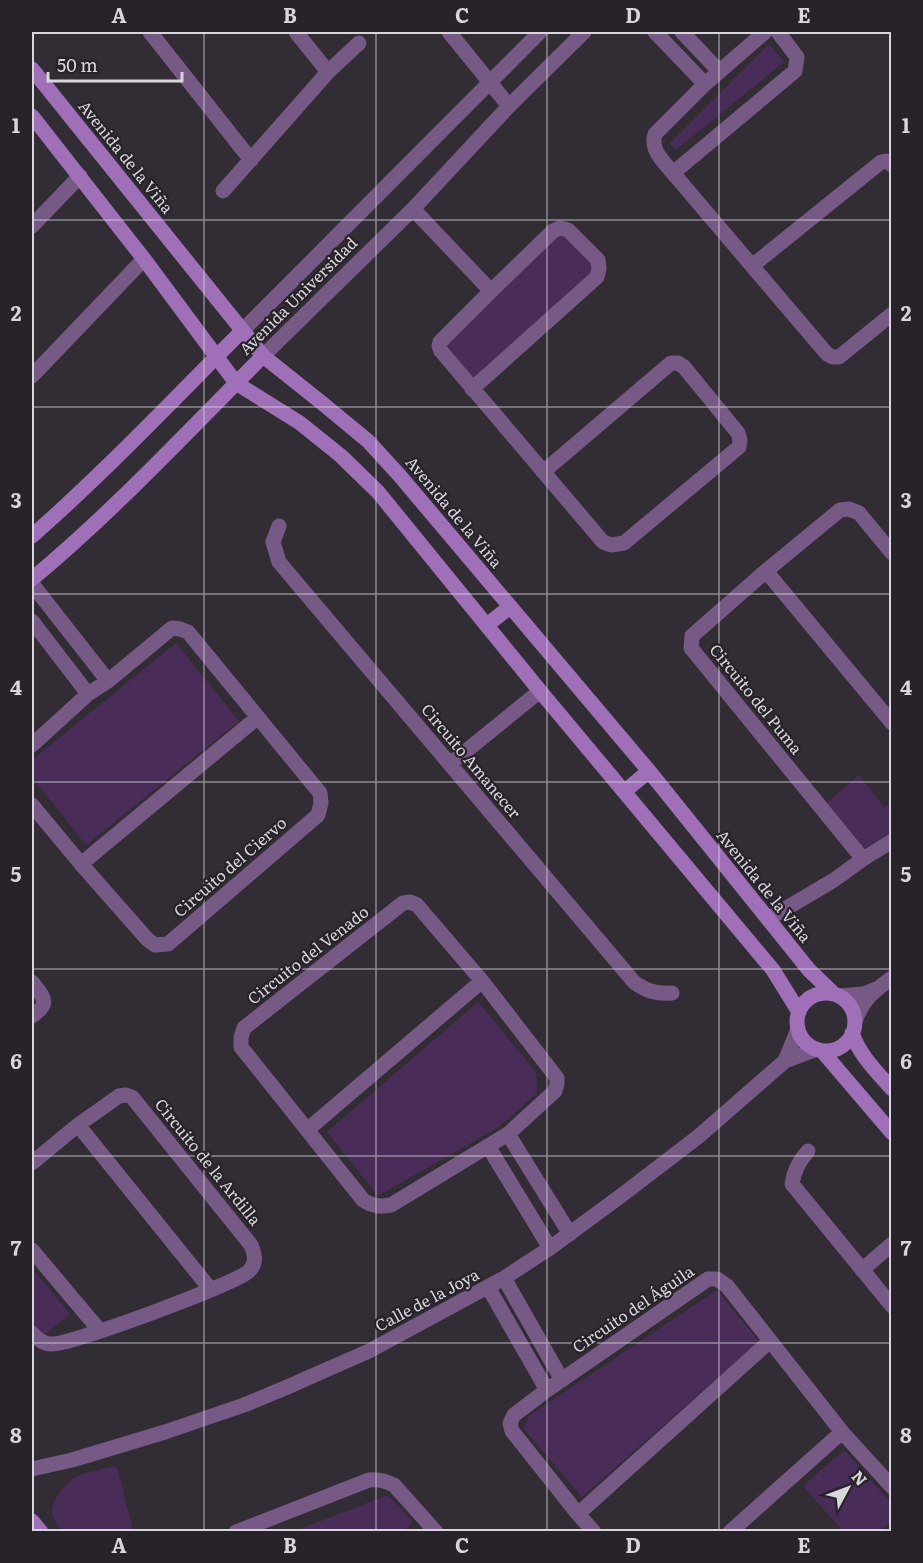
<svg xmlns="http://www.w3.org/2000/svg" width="923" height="1563" font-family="Literata,serif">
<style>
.green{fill:#4a2c59}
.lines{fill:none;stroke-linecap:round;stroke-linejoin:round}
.street{stroke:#775986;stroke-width:15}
.secondary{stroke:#9f6fb7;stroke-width:15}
.grid{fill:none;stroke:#d9d6db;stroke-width:1.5;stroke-opacity:0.55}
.labels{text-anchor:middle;stroke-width:4.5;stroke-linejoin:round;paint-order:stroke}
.street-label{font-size:16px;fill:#d9d6db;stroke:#28232b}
.neatline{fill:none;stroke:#d9d6db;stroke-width:2}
.grid-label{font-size:20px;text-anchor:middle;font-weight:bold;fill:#d9d6db}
</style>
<rect width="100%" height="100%" fill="#322d35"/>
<path class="green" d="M 769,44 L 784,62 L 676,150 L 670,143 Z
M 568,234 L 595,263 L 594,276 L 471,384 L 443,344 L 559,235 Z
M 176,643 L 239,721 L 86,845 L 32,777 L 32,760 Z
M 859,775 L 885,808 L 891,801 L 891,832 L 862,850 L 821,808 Z
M 478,1002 L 536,1072 L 537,1093 L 499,1127 L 378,1196 L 327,1132 Z
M 32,1268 L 70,1314 L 43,1336 L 32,1323 Z
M 717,1290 L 759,1341 L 582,1497 L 523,1428 L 530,1415 Z
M 844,1450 L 891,1503 L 891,1522 L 881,1531 L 843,1531 L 803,1486 Z
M 117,1466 L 133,1531 L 63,1531 C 58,1526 52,1519 52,1511 C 52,1500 67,1482 76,1477 C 84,1472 107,1468 117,1466 Z
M 388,1495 L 413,1522 L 403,1531 L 295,1531 Z"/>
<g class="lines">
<path class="street" d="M 150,32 L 251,160
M 296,32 L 328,72
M 449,32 L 509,106
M 655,32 L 705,84
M 682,32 L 719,71
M 765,32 L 705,84 L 655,134 C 650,150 663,161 673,173 L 827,354 L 833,357 L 839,357 L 892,314
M 673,173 L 795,71 L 797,57 L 778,32
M 223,191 L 328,72 L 359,43
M 413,209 L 491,291
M 32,226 L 80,176
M 752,266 L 881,162 L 886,161 L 892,165
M 242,331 L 540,32
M 263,356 L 413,209 L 509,106 L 584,32
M 32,376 L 144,259
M 472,389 L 597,277 L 599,269 L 598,260 L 568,230 L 560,228 L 553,231 L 491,291 L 440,342 L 439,346 L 441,351 L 603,542 L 611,545 L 624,543 L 739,447 L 740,440 L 738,433 L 684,367 L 678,363 L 671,363 L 543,472
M 279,526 L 273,542 L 279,562 L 634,982 C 646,991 656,994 672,993
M 766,571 L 892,723
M 32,584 L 108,681
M 32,621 L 88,694
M 32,745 L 88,694 L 108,681 L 172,628 L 180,629 L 188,632 L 320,793 L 321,803 L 318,815 L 168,944 L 155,945 L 147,939 L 81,864 L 32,805
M 450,764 L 540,691
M 863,859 L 691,648 L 692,636 L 766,571 L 840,510 L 849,509 L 859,513 L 892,553
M 81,864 L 258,717
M 410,902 L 417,905 L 482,981 L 557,1078 L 557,1084 L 555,1091 L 508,1134 L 391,1205 C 379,1207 373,1206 363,1200 L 241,1047 L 241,1037 L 244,1028 L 403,903 Z
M 768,919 L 834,880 L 863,859 L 892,841
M 32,982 C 44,998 51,1003 32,1016
M 839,996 L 864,994 L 876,989
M 855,1021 C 863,1000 873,991 892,978
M 785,1061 L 798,1029
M 78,1125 L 211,1290
M 307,1130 L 482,981
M 508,1134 L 570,1234
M 488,1146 L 550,1248
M 808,1151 C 799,1161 794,1170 792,1184 L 892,1306
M 32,1163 L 78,1125 L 119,1096 L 126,1095 L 132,1097 L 251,1245 C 255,1255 257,1263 249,1271 C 238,1283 68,1346 51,1344 C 43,1344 37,1339 32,1333
M 32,1250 L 100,1331
M 862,1270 L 892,1244
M 504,1278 L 562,1380
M 488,1287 L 547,1390
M 32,1469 L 72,1460 L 165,1432 L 244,1405 L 285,1388 L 369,1351 L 504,1278 L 550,1248 L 622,1195 L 699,1136 L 785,1061 L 817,1049
M 578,1514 L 770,1341
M 236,1532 L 369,1480 C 379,1479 386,1481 394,1485 L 436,1532
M 594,1532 L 578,1514 L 512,1431 L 510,1423 L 514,1415 L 547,1390 L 708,1279 L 717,1279 L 727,1286 L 842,1432 L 892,1487
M 730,1532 L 842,1432"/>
<path class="secondary" d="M 32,69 L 263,356 L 322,403 L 368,441 L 400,476 L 649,771 L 809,970 L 834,994
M 32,116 L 144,259 L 236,383 L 300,423 L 341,456 L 378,492 L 540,691 L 752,945 L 773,970 L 799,1012
M 32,536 C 105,472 173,400 242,331
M 32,579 C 114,511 187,432 263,356
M 487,625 L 510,607
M 625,791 L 649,771
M797 1022a29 29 0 1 1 58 0a29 29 0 1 1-58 0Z
M 852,1033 C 860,1056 877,1072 892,1089
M 822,1051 L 892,1133
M 32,1521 L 41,1532"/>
</g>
<path class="grid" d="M 204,32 L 204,1532M 376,32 L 376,1532M 547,32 L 547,1532M 719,32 L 719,1532M 32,220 L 892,220M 32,407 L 892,407M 32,594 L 892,594M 32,782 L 892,782M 32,969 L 892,969M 32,1156 L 892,1156M 32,1343 L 892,1343"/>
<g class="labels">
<g class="street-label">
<text transform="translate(126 157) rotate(51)" y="6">Avenida de la Viña</text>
<text transform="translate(298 296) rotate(-45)" y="6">Avenida Universidad</text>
<text transform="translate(454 512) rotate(50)" y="6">Avenida de la Viña</text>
<text transform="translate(756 699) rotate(51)" y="6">Circuito del Puma</text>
<text transform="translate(471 761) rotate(50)" y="6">Circuito Amanecer</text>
<text transform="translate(230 867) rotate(-41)" y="6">Circuito del Ciervo</text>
<text transform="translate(764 886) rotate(51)" y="6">Avenida de la Viña</text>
<text transform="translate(308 955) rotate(-38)" y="6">Circuito del Venado</text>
<text transform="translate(208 1162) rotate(51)" y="6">Circuito de la Ardilla</text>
<text transform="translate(427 1300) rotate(-28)" y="6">Calle de la Joya</text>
<text transform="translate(633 1309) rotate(-34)" y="6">Circuito del Águila</text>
</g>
</g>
<rect width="923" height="1563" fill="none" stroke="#28232b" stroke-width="66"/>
<g transform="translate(848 1488) rotate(49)" stroke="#28232b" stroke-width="4.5" paint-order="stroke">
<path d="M0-4.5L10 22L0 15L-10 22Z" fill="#d9d6db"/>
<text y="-9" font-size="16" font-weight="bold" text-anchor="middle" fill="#d9d6db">N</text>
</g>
<path d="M48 72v9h134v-9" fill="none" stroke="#d9d6db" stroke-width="3"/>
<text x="57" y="72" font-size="18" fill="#d9d6db" stroke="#28232b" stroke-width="4.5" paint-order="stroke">50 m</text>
<rect x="33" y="33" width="857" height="1497" class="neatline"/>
<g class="grid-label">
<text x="119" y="23">A</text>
<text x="290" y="23">B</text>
<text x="462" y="23">C</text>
<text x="633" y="23">D</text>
<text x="804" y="23">E</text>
<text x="16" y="133">1</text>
<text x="906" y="133">1</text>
<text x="16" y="321">2</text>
<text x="906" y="321">2</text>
<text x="16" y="508">3</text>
<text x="906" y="508">3</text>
<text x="16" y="695">4</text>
<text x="906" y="695">4</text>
<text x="16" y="882">5</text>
<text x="906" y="882">5</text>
<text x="16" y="1069">6</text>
<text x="906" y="1069">6</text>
<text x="16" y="1256">7</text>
<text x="906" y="1256">7</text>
<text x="16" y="1443">8</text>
<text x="906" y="1443">8</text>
<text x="119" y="1553">A</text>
<text x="290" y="1553">B</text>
<text x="462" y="1553">C</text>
<text x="633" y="1553">D</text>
<text x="804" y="1553">E</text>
</g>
</svg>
